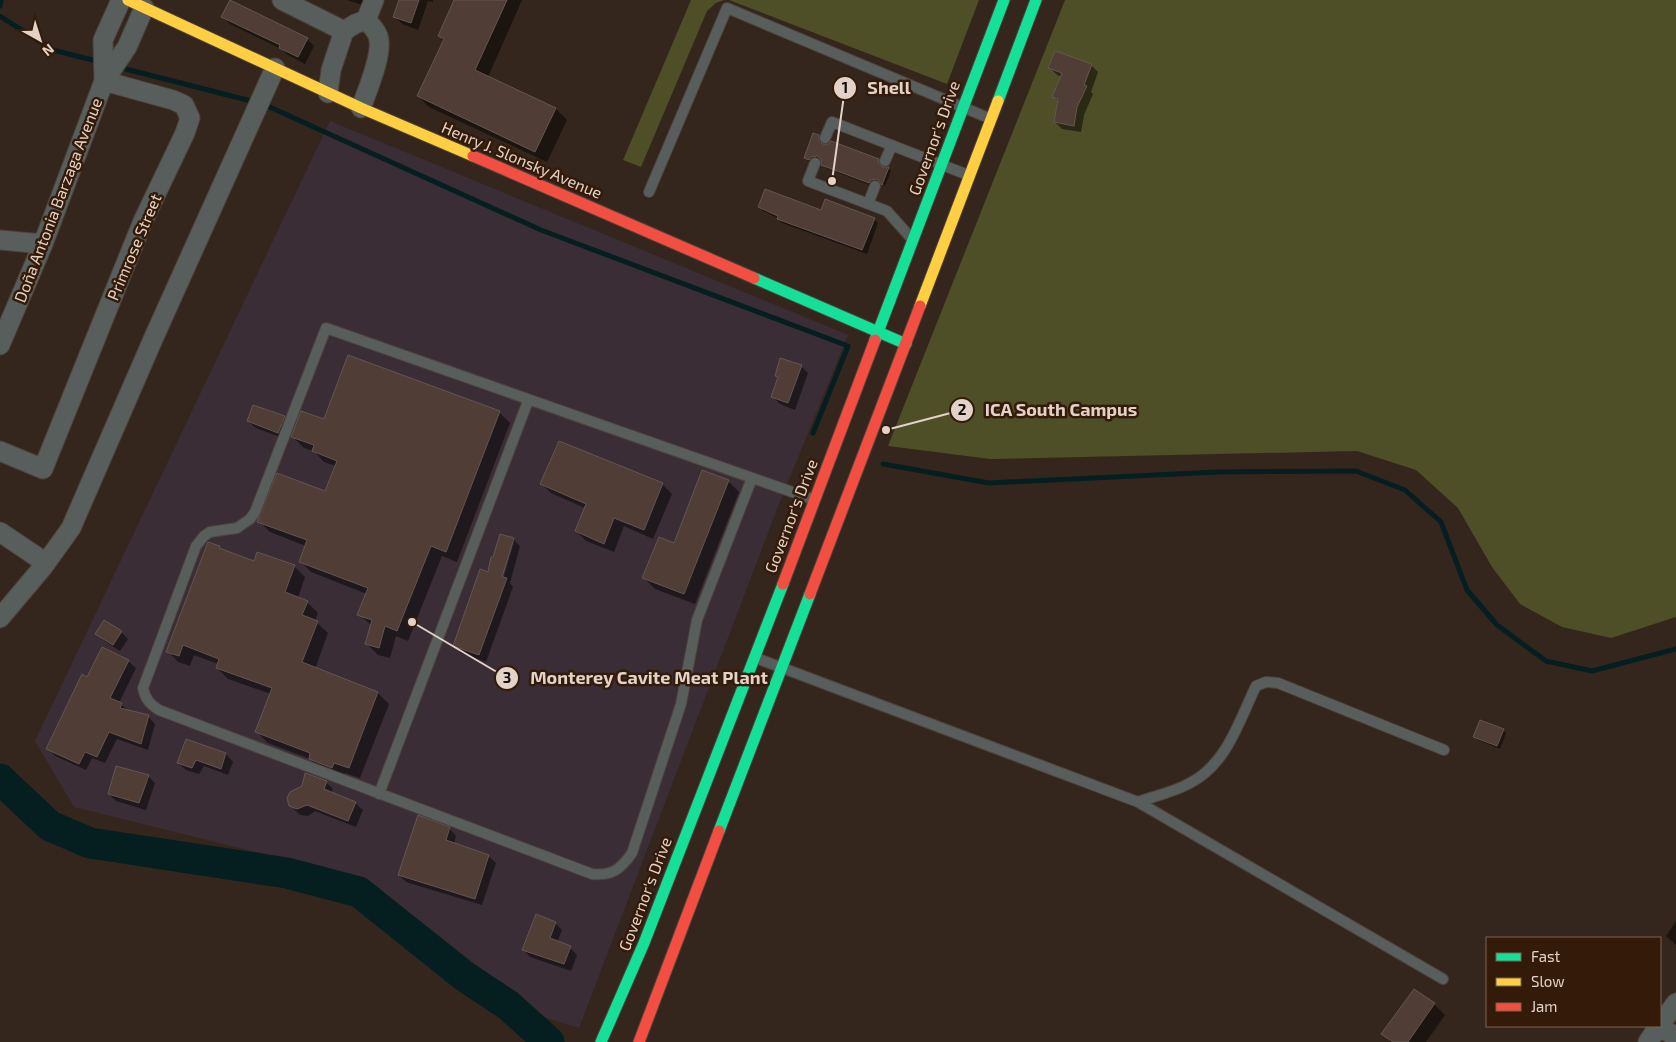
<svg xmlns="http://www.w3.org/2000/svg" width="1676" height="1042" font-family="'Exo 2',sans-serif">
<style>
.industrial{fill:#3b2d36}
.green{fill:#4e4e27}
.shadow{fill:#0007;fill-rule:evenodd}
.lines{fill:none;stroke-linecap:round;stroke-linejoin:round}
.stream{stroke:#051f20;stroke-width:5}
.river{stroke:#051f20;stroke-width:31}
.building{fill:#4f3d36;stroke:#635651}
.lane-casing{stroke:#4e423a;stroke-width:12}
.street-casing{stroke:#4e423a;stroke-width:21}
.fast-casing{stroke:#4e423a;stroke-width:13}
.slow-casing{stroke:#4e423a;stroke-width:13}
.jam-casing{stroke:#4e423a;stroke-width:13}
.lane{stroke:#585e5c;stroke-width:10}
.street{stroke:#585e5c;stroke-width:19}
.fast{stroke:#16e098;stroke-width:11}
.slow{stroke:#ffcf43;stroke-width:11}
.jam{stroke:#f24e42;stroke-width:11}
.labels{text-anchor:middle;stroke-width:5;stroke-linejoin:round;paint-order:stroke}
.street-label{font-size:16px;fill:#e3d2c7;stroke:#341b09}
.leader{fill:none;stroke:#e3d2c7;stroke-width:2}
.callout-dot{fill:#e3d2c7;stroke:#341b09;stroke-width:2}
.mark-label{font-size:15px;text-anchor:middle;font-weight:bold;fill:#111}
.callout-label{font-size:18px;text-anchor:middle;font-weight:bold;fill:#e3d2c7;stroke:#341b09;stroke-width:5;stroke-linejoin:round;paint-order:stroke}
</style>
<rect width="100%" height="100%" fill="#34261d"/>
<path class="industrial" d="M 330,121 L 848,335 L 779,504 L 579,1028 L 544,1017 L 366,879 L 74,807 L 35,741 Z"/>
<path class="green" d="M 691,0 L 724,0 L 716,3 L 707,11 L 641,167 L 623,160 Z
M 729,0 L 979,0 L 947,84 Z
M 1065,0 L 1676,0 L 1676,617 L 1611,638 L 1562,627 L 1520,604 L 1492,567 L 1458,508 L 1416,470 L 1357,451 L 990,459 L 888,446 Z"/>
<path class="shadow" d="M 347,0 L 364,0 L 362,5 Z
M 400,0 L 433,0 L 433,2 L 428,1 L 418,30 L 402,24 L 395,17 Z
M 456,0 L 522,0 L 488,77 L 556,109 L 567,120 L 547,162 L 429,107 L 418,96 L 444,41 L 439,36 Z
M 223,17 L 307,39 L 314,46 L 305,64 L 288,55 L 281,49 L 230,24 Z
M 1091,65 L 1098,72 L 1091,92 L 1093,94 L 1084,115 L 1081,132 L 1062,129 L 1055,122 L 1059,102 L 1054,97 L 1062,77 L 1057,75 L 1050,68 Z
M 818,137 L 821,140 L 821,144 L 878,160 L 881,163 L 882,168 L 888,168 L 891,171 L 885,186 L 881,182 L 874,183 L 872,186 L 826,168 L 823,165 L 822,159 L 814,160 L 812,163 L 808,161 L 805,158 Z
M 759,207 L 822,211 L 874,219 L 878,223 L 867,254 L 782,223 L 778,218 L 763,211 Z
M 801,366 L 808,373 L 795,410 L 780,404 L 773,397 L 779,379 L 776,376 Z
M 499,412 L 510,423 L 457,562 L 442,556 L 408,641 L 396,636 L 390,658 L 378,655 L 367,644 L 372,626 L 359,614 L 367,594 L 311,572 L 300,561 L 306,546 L 270,532 L 259,521 L 326,493 L 336,466 L 324,462 L 314,451 L 304,448 L 293,437 L 324,420 Z
M 284,417 L 291,425 L 285,439 L 256,428 L 248,421 Z
M 728,481 L 739,492 L 695,604 L 655,589 L 644,578 Z
M 542,484 L 662,484 L 672,494 L 653,539 L 624,526 L 614,552 L 586,541 L 576,531 L 585,508 L 551,493 Z
M 513,539 L 520,546 L 510,583 L 513,587 L 486,662 L 461,653 L 454,646 L 489,574 ZM 511,542 L 514,542 L 502,583 L 500,583 Z
M 219,547 L 223,551 L 254,562 L 294,566 L 305,577 L 298,598 L 307,602 L 318,613 L 315,621 L 328,633 L 315,669 L 378,693 L 389,704 L 360,778 L 345,773 L 343,778 L 321,770 L 310,759 L 268,743 L 257,732 L 271,694 L 228,679 L 217,668 L 218,664 L 194,655 L 190,666 L 178,662 L 168,651 Z
M 121,632 L 128,639 L 120,651 L 103,640 L 96,633 Z
M 103,649 L 128,661 L 136,668 L 119,703 L 129,711 L 148,716 L 155,724 L 148,750 L 117,739 L 105,763 L 92,758 L 86,770 L 55,756 L 48,748 Z
M 1503,730 L 1506,733 L 1500,749 L 1478,740 L 1474,737 Z
M 226,754 L 233,762 L 228,775 L 204,766 L 199,774 L 186,770 L 178,763 Z
M 148,776 L 155,783 L 146,810 L 116,801 L 109,794 Z
M 326,782 L 333,789 L 331,793 L 355,803 L 363,810 L 356,827 L 315,811 L 308,816 L 300,815 L 290,805 Z
M 449,828 L 456,836 L 454,844 L 488,856 L 496,863 L 482,905 L 406,882 L 399,875 Z
M 1676,921 L 1676,945 L 1666,936 Z
M 555,923 L 562,930 L 557,943 L 570,948 L 577,955 L 571,971 L 530,957 L 523,949 Z
M 1434,1004 L 1445,1015 L 1426,1042 L 1391,1042 L 1383,1034 Z"/>
<g class="lines">
<path class="stream" d="M 0,6 L 1,0
M 0,16 L 53,50 L 100,62
M 118,67 L 255,102
M 263,104 L 541,230 L 848,346 L 813,433
M 883,464 L 989,483 L 1217,472 L 1356,471 L 1405,490 L 1441,522 L 1467,590 L 1497,625 L 1546,661 L 1592,671 L 1676,649"/>
<path class="river" d="M 0,779 L 50,826 L 90,843 L 287,873 L 359,892 L 464,976 L 508,1005 L 549,1042"/>
</g>
<path class="building" d="M 230,0 L 308,38 L 298,57 L 279,48 L 280,45 L 221,17 Z
M 399,0 L 419,0 L 411,23 L 393,17 Z
M 454,0 L 507,0 L 475,70 L 556,108 L 535,152 L 417,96 L 444,39 L 438,36 Z
M 1055,51 L 1092,64 L 1084,85 L 1087,86 L 1077,107 L 1074,126 L 1054,122 L 1058,99 L 1052,97 L 1062,73 L 1048,68 Z
M 813,133 L 819,135 L 819,142 L 823,144 L 829,144 L 831,141 L 879,159 L 878,162 L 882,167 L 889,167 L 882,185 L 877,179 L 871,180 L 869,183 L 821,165 L 821,159 L 817,156 L 811,157 L 809,160 L 804,158 Z
M 765,189 L 821,210 L 825,199 L 875,218 L 862,250 L 777,219 L 778,216 L 758,207 Z
M 348,355 L 500,411 L 446,552 L 431,546 L 397,631 L 385,626 L 379,648 L 365,644 L 372,620 L 357,615 L 368,588 L 299,562 L 307,540 L 257,522 L 277,473 L 325,491 L 337,461 L 312,451 L 314,445 L 291,437 L 301,411 L 324,419 Z
M 780,358 L 802,365 L 788,403 L 771,397 L 778,377 L 775,376 Z
M 253,405 L 285,416 L 278,433 L 247,421 Z
M 559,441 L 663,483 L 644,530 L 614,518 L 604,544 L 575,531 L 586,504 L 540,484 Z
M 702,470 L 729,480 L 684,594 L 642,578 L 659,537 L 674,543 Z
M 500,534 L 514,538 L 502,577 L 507,578 L 479,655 L 453,646 L 480,569 L 488,572 L 491,557 L 493,557 Z
M 208,542 L 220,546 L 219,548 L 254,561 L 257,552 L 295,565 L 285,592 L 308,601 L 302,615 L 318,621 L 302,662 L 378,692 L 349,768 L 334,763 L 332,768 L 309,759 L 310,753 L 255,732 L 272,688 L 216,668 L 219,659 L 183,645 L 179,656 L 166,652 Z
M 104,620 L 122,631 L 113,645 L 95,634 Z
M 102,647 L 129,660 L 110,698 L 122,703 L 120,708 L 149,715 L 141,744 L 109,732 L 97,757 L 85,752 L 79,764 L 46,749 L 82,674 L 87,677 Z
M 1480,720 L 1504,729 L 1497,746 L 1473,737 Z
M 186,739 L 226,753 L 221,769 L 196,760 L 192,768 L 177,763 Z
M 116,766 L 149,775 L 139,803 L 108,794 Z
M 305,773 L 327,781 L 324,789 L 356,802 L 348,821 L 307,805 L 297,809 L 289,806 L 287,798 L 290,792 L 302,786 Z
M 418,815 L 450,827 L 446,840 L 489,855 L 475,899 L 398,875 Z
M 536,914 L 556,922 L 550,938 L 571,946 L 564,964 L 522,950 Z
M 1414,989 L 1435,1003 L 1408,1042 L 1393,1042 L 1381,1034 Z"/>
<g class="lines">
<g class="lane-casing">
<path id="lane" d="M 825,138 L 832,122 L 968,175
M 885,161 L 892,145
M 815,163 L 808,181 L 887,211 L 911,238
M 649,192 L 727,8 L 991,119
M 868,204 L 875,186
M 752,478 L 697,620 L 681,704 L 632,853 C 621,869 612,876 592,874 L 159,710 C 150,704 145,699 143,688 L 196,546 L 204,536 L 210,532 L 237,528 L 250,519 L 255,512 L 326,328 L 815,500
M 756,658 L 1138,802 L 1443,979
M 379,794 L 528,401
M 1138,802 C 1155,796 1174,792 1190,783 C 1227,764 1239,721 1256,686 L 1266,682 L 1278,683 L 1444,750"/>
</g>
<g class="street-casing">
<path id="street" d="M 282,0 L 344,31
M 366,20 L 374,0
M 104,81 L 103,40 L 121,0
M 328,93 L 331,70 L 344,31 L 355,24 L 366,20
M 361,108 C 367,91 384,52 378,36 C 376,30 371,25 366,20
M 0,240 L 43,244
M 0,345 L 43,244 L 104,81 L 127,47 L 144,8
M 0,451 L 43,469 L 143,221 L 185,133 L 190,118 L 184,105 L 173,100 L 104,81
M 0,532 L 46,563
M 0,618 L 43,567 L 71,528 L 154,337 L 275,68
M 1660,1025 L 1676,1003
M 1659,1026 L 1676,1037
M 1648,1042 L 1659,1026"/>
</g>
<g class="fast-casing">
<path id="fast" d="M 998,101 L 1036,0
M 754,278 L 906,344
M 875,340 L 1004,0
M 719,831 L 810,594
M 601,1042 L 644,943 L 783,584"/>
</g>
<g class="slow-casing">
<path id="slow" d="M 128,0 L 361,108 L 473,156
M 920,306 L 998,101"/>
</g>
<g class="jam-casing">
<path id="jam" d="M 473,156 L 754,278
M 783,584 L 875,340
M 810,594 L 920,306
M 639,1042 L 719,831"/>
</g>
<use href="#lane" class="lane"/>
<use href="#street" class="street"/>
<use href="#fast" class="fast"/>
<use href="#slow" class="slow"/>
<use href="#jam" class="jam"/>
</g>
<g class="labels">
<g class="street-label">
<text transform="translate(934 138) rotate(-70)" y="6">Governor's Drive</text>
<text transform="translate(522 160) rotate(23)" y="6">Henry J. Slonsky Avenue</text>
<text transform="translate(58 200) rotate(-69)" y="6">Doña Antonia Barzaga Avenue</text>
<text transform="translate(134 247) rotate(-67)" y="6">Primrose Street</text>
<text transform="translate(791 516) rotate(-69)" y="6">Governor's Drive</text>
<text transform="translate(645 894) rotate(-69)" y="6">Governor's Drive</text>
</g>
</g>
<path class="leader" d="M832 181L845 88M886 430L962 410M412 622L507 678"/>
<g class="callout-dot">
<circle cx="832" cy="181" r="5"/>
<circle cx="886" cy="430" r="5"/>
<circle cx="412" cy="622" r="5"/>
<circle cx="845" cy="88" r="12"/>
<circle cx="962" cy="410" r="12"/>
<circle cx="507" cy="678" r="12"/>
</g>
<g class="mark-label">
<text x="845" y="93">1</text>
<text x="962" y="415">2</text>
<text x="507" y="683">3</text>
</g>
<g class="callout-label">
<text x="889" y="94">Shell</text>
<text x="1061" y="416">ICA South Campus</text>
<text x="649" y="684">Monterey Cavite Meat Plant</text>
</g>
<rect x="1486" y="937" width="175" height="90" fill="#341b09" stroke="#7a6455"/>
<rect x="1496" y="953" width="25" height="8" fill="#16e098" stroke="#7a6455"/>
<text x="1531" y="962" font-size="15" fill="#e3d2c7">Fast</text>
<rect x="1496" y="978" width="25" height="8" fill="#ffcf43" stroke="#7a6455"/>
<text x="1531" y="987" font-size="15" fill="#e3d2c7">Slow</text>
<rect x="1496" y="1003" width="25" height="8" fill="#f24e42" stroke="#7a6455"/>
<text x="1531" y="1012" font-size="15" fill="#e3d2c7">Jam</text>
<g transform="translate(40 40) rotate(141)" stroke="#341b09" stroke-width="4" paint-order="stroke">
<path d="M0-4L9 19L0 12L-9 19Z" fill="#e3d2c7"/>
<text y="-8" font-size="14" font-weight="bold" text-anchor="middle" fill="#e3d2c7">N</text>
</g>
</svg>
